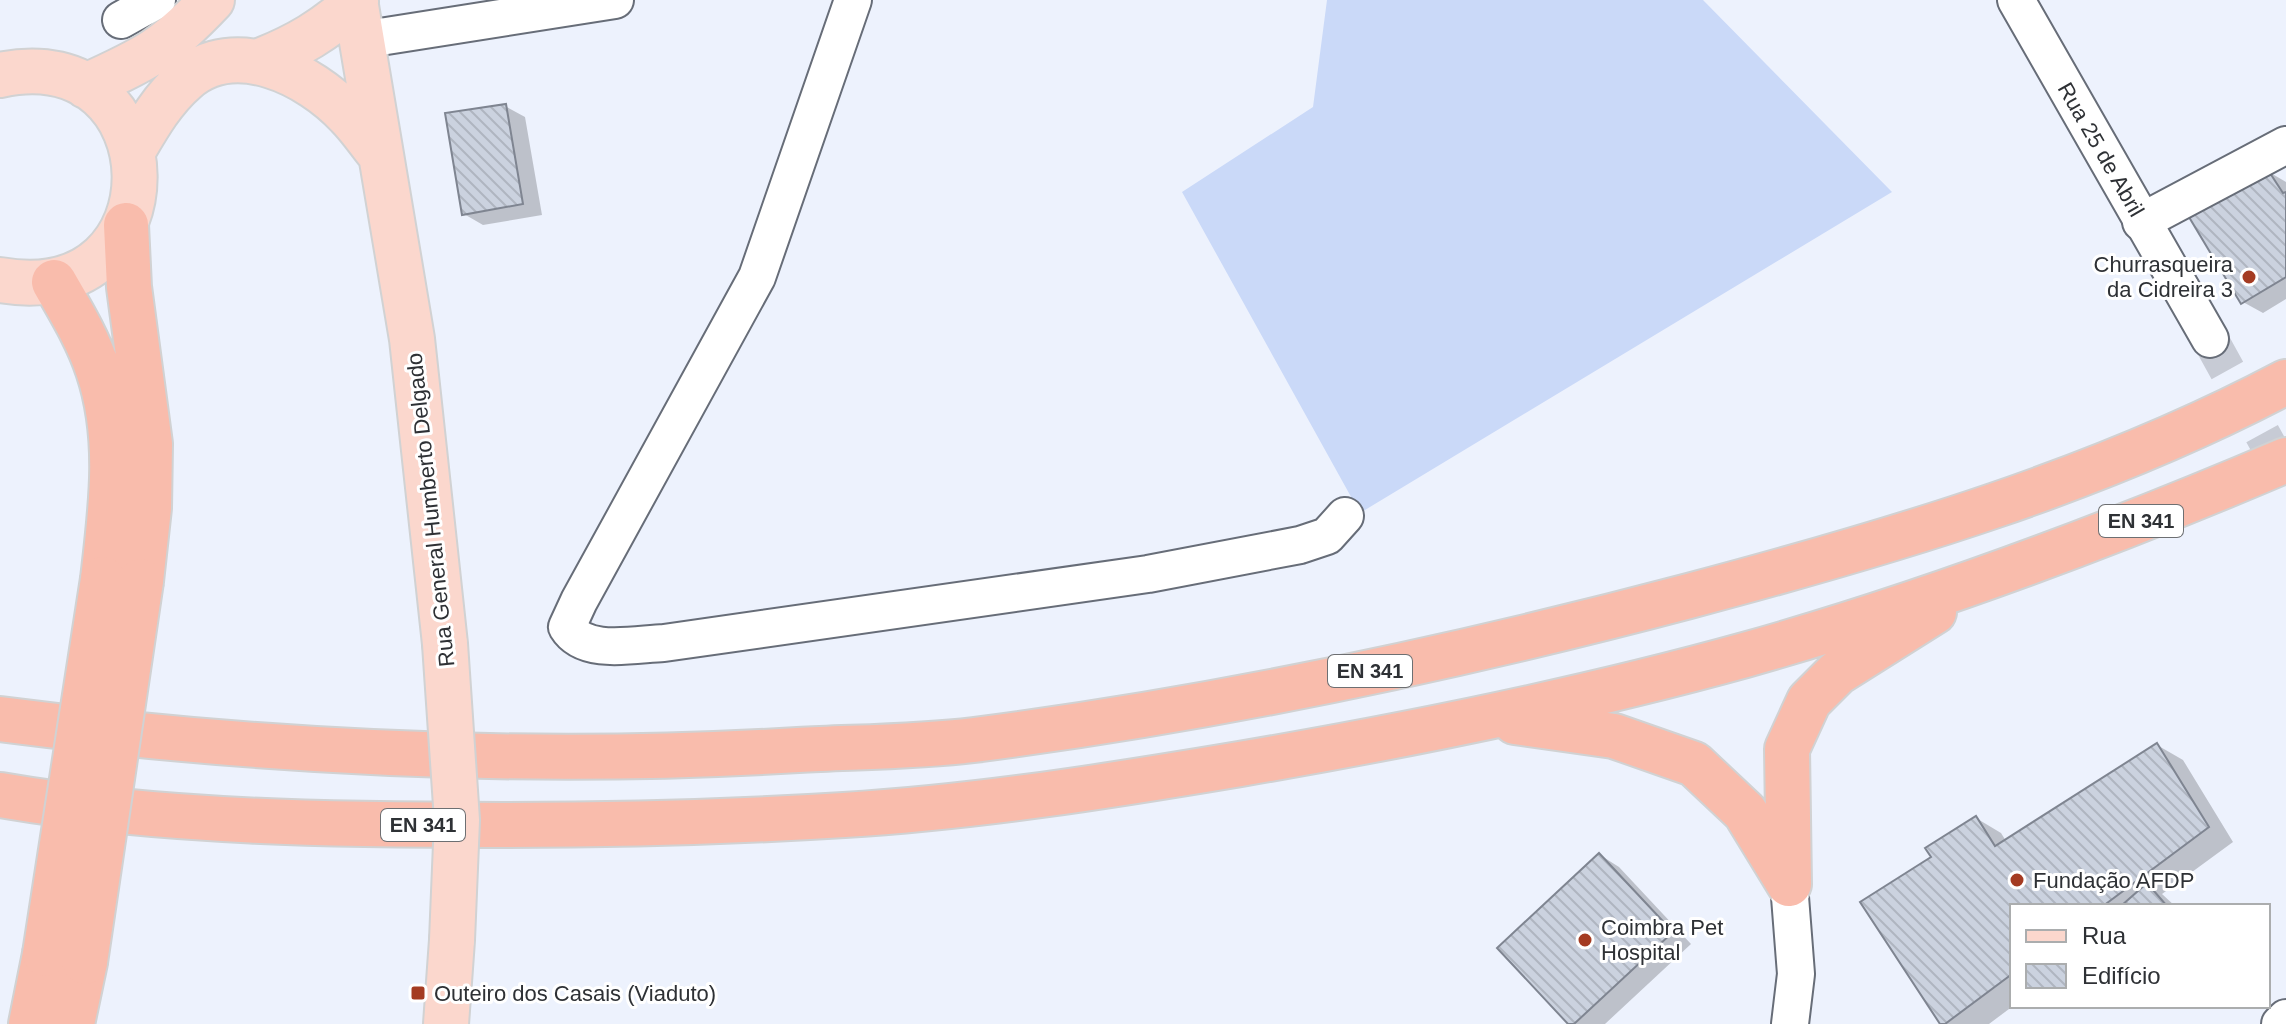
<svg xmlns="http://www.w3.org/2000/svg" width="2286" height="1024" font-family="Helvetica,sans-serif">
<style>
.pitch{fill:#cad9f8}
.shadow{fill:#0003}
.building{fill:url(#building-back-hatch);stroke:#7f8591;stroke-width:2}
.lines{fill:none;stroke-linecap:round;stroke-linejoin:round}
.minor-tunnel{stroke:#c7cbd5;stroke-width:36;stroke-dasharray:36 18;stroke-linecap:butt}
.minor-casing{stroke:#676d78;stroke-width:40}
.major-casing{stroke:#d1d2d3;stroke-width:48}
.highway-casing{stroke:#d1d2d3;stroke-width:48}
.minor{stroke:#fff;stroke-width:36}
.major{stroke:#fbd7cd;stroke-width:44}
.highway{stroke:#f9bcac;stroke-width:44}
.major-bridge-casing{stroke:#d1d2d3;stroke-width:48;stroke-linecap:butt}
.highway-bridge-casing{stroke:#d1d2d3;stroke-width:48;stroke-linecap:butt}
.major-bridge{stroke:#fbd7cd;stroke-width:44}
.highway-bridge{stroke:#f9bcac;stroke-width:44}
.poi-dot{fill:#a43b22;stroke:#fff;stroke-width:3}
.labels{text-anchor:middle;stroke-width:6;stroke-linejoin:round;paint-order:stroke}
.shield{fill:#fff;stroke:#6d6f72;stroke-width:2}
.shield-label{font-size:20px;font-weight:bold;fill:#2e3135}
.street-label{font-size:22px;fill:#2e3135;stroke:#fff}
.poi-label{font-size:22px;fill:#2e3135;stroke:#fff;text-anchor:start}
</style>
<defs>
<pattern id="building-back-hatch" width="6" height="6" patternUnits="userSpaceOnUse" patternTransform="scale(2)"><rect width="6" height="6" fill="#cbd2df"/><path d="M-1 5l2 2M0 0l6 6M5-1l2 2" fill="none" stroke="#afb5c0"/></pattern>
</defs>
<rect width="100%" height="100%" fill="#edf2fd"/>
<path class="pitch" d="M 1327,0 L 1703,0 L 1892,192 L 1360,513 L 1182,192 L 1313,107 Z"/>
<path class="shadow" d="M 505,106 L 525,117 L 542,215 L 483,225 L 464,214 Z
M 2269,172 L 2286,182 L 2286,299 L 2263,313 L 2243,302 Z
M 2157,745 L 2183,760 L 2233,842 L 2162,894 L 2175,906 L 2012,906 L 2013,1006 L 1989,1024 L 1942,1024 L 1934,858 L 1976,818 L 2001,833 L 2006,841 Z
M 1600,855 L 1619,867 L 1691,944 L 1605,1024 L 1571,1024 Z"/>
<path class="building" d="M 506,104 L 523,204 L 462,215 L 445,113 Z
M 2268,170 L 2283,193 L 2286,192 L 2286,277 L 2241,304 L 2189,217 Z
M 2157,743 L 2209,827 L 2103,906 L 2012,906 L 2012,974 L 1945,1024 L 1940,1024 L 1860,902 L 1931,857 L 1925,848 L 1976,816 L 1995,846 Z
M 1599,853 L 1673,932 L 1574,1024 L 1568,1024 L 1497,948 Z
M 2147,883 L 2167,906 L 2121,906 Z"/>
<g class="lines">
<path class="minor-tunnel" d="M 2210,339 L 2286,477"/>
<g class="minor-casing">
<g id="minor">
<path d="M 853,0 L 757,277 L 579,601 L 567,627 C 585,656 635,644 664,643 L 1148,574 L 1300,545 L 1327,536 L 1345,516"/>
<path id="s1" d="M 2016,0 L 2210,339"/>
<path d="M 121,20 L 157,0"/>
<path d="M 361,40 L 615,0"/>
<path d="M 2141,222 L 2286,145"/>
<path d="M 1789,884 L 1796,974 L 1790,1024"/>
<path d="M 2280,1024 L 2286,1018"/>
</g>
</g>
<g class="major-casing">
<path id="major" d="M 355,0 L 412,339 L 445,644
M 260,61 C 298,46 325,30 356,2
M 0,75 C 176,37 183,313 0,280
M 86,86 C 146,59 166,49 212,0
M 134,149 C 148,125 163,99 185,80 C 234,36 310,74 348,115 C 360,127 369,141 379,153
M 446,1024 L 452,940"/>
</g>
<g class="highway-casing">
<path id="highway" d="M 126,225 L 129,287 L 150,444 L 149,508 L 141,581
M 54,282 C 70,310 88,339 98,370 C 121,438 111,510 103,579
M 0,719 C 264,753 532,766 798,750 C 857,747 916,747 974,740 C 1215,709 1455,658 1689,596 C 1892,542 2099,481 2286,382
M 1515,722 L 1614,736 L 1694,764 L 1745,812 L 1789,884
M 0,795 C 161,823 340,825 504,825 C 617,825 731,822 844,815 C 977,807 1109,786 1240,764 C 1410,735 1579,701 1745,655 C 1930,603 2110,535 2286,460
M 1789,884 L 1787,749 L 1809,701 L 1837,673 L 1934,612
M 31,1024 L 45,954
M 72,1024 L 85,962"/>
</g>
<use href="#minor" class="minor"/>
<use href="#major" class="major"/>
<use href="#highway" class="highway"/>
<g class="major-bridge-casing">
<path id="major-bridge" d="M 445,644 L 457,820 L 452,940"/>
</g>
<g class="highway-bridge-casing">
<path id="highway-bridge" d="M 45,954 L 103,579
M 85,962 L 141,581"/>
</g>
<use href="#major-bridge" class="major-bridge"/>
<use href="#highway-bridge" class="highway-bridge"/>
</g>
<g class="poi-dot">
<circle cx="2249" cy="277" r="8"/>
<circle cx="2017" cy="880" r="8"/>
<circle cx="1585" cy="940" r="8"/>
<rect x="410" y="985" width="16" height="16" rx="4"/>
</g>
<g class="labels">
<g class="shield">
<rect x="2099" y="505" width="84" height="32" rx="6"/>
<rect x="1328" y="655" width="84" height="32" rx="6"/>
<rect x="381" y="809" width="84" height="32" rx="6"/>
</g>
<g class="shield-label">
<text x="2141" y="528">EN 341</text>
<text x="1370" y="678">EN 341</text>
<text x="423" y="832">EN 341</text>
</g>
<g class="street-label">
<text dy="8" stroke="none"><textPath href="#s1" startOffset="172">Rua 25 de Abril</textPath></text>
<text transform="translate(430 510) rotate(-96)" y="8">Rua General Humberto Delgado</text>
</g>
<g class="poi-label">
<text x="2233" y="272" text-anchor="end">Churrasqueira<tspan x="2233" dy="25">da Cidreira 3</tspan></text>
<text x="2033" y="888">Fundação AFDP</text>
<text x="1601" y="935">Coimbra Pet<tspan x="1601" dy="25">Hospital</tspan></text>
<text x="434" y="1001">Outeiro dos Casais (Viaduto)</text>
</g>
</g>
<rect x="2010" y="904" width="260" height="104" fill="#ffffff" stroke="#abadae" stroke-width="2"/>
<rect x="2026" y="930" width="40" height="12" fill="#fbd7cd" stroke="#abadae" stroke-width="2"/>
<text x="2082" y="944" font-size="24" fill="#2e3135">Rua</text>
<rect x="2026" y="964" width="40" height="24" fill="url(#building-back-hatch)" stroke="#abadae" stroke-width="2"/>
<text x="2082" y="984" font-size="24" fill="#2e3135">Edifício</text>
</svg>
